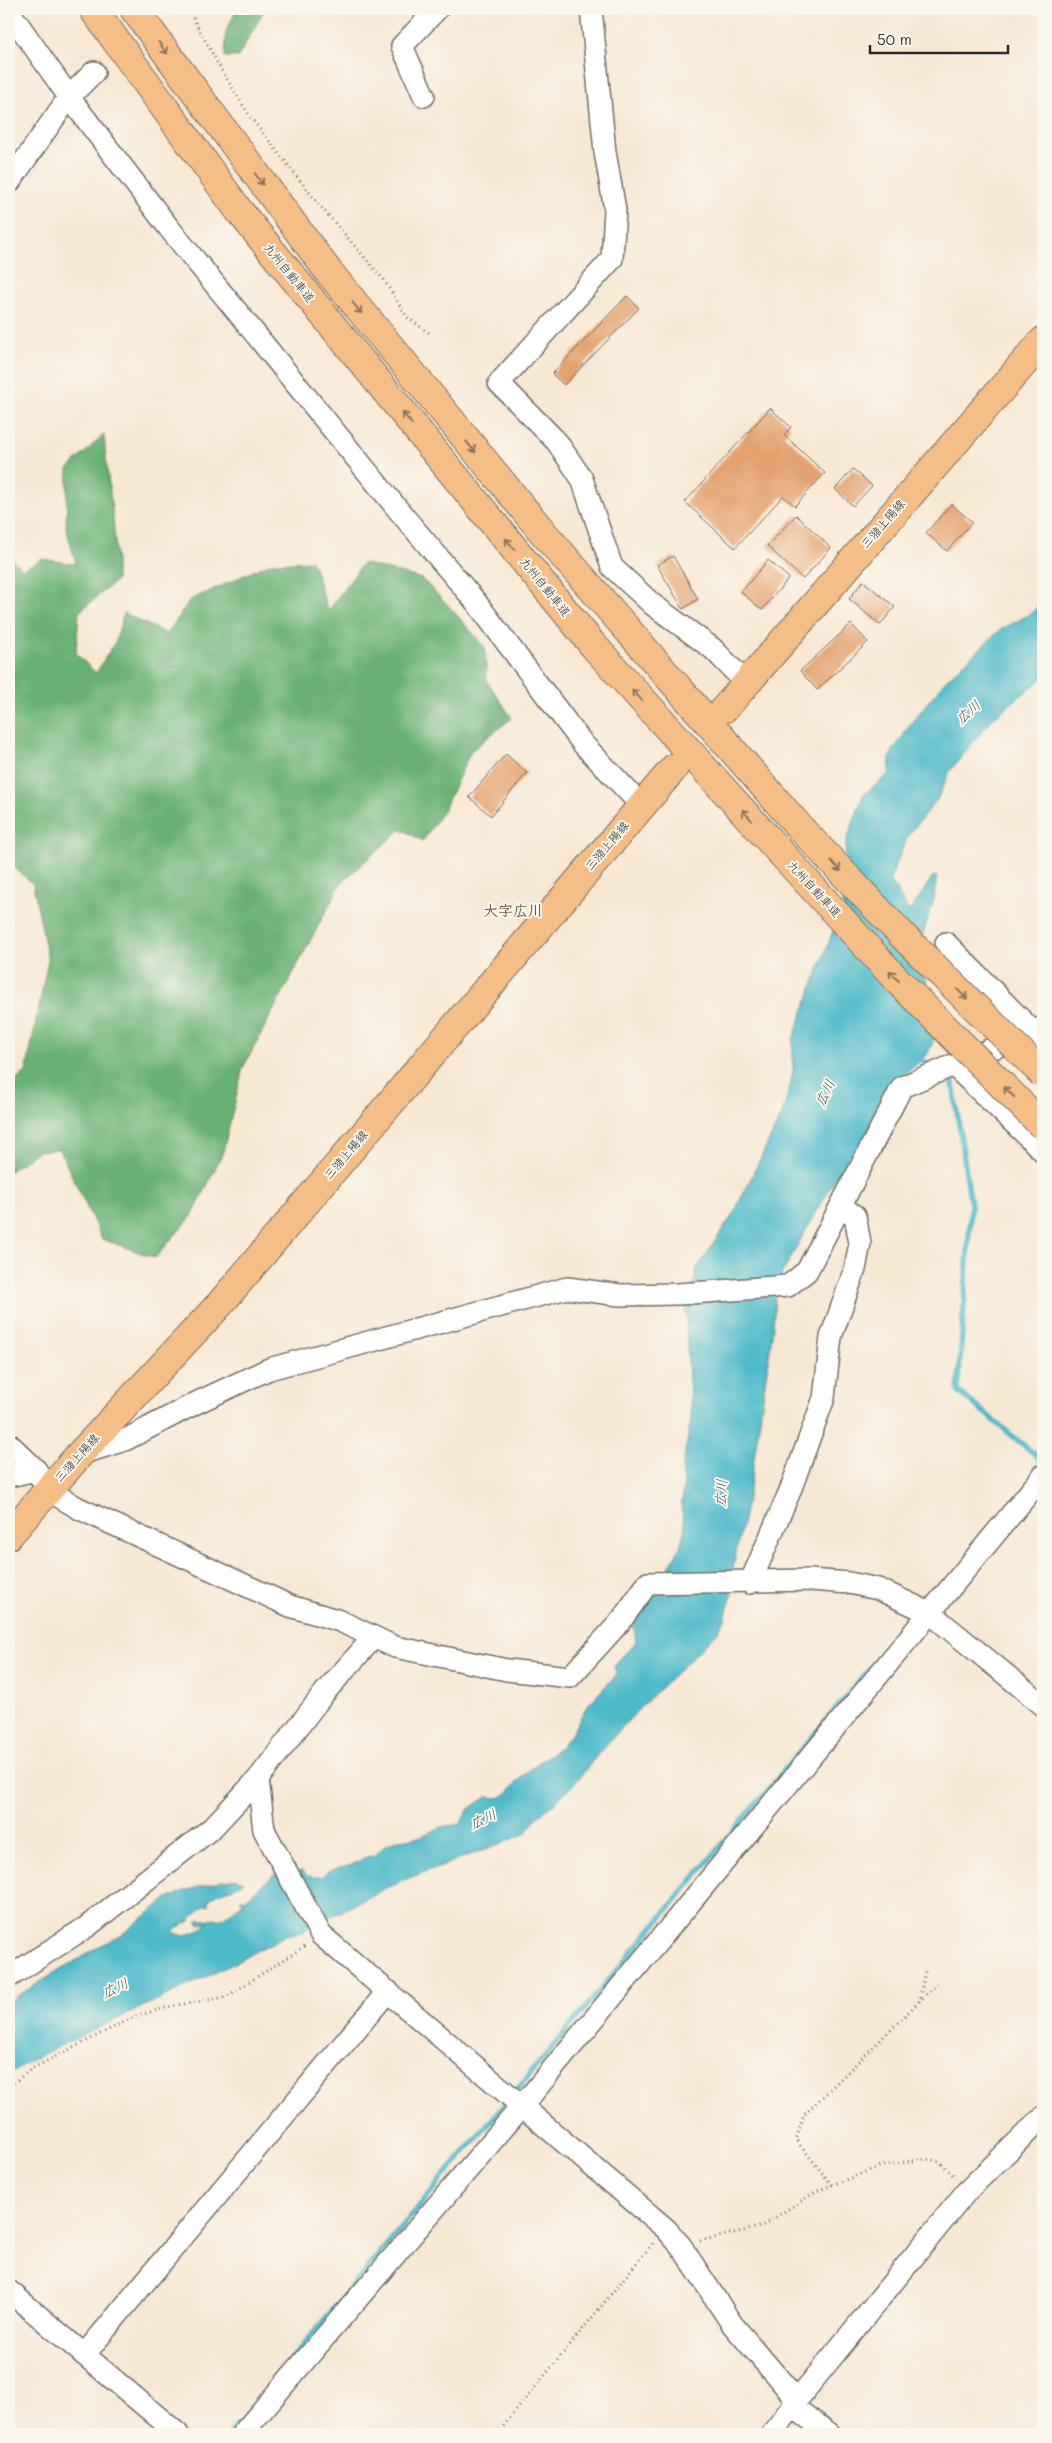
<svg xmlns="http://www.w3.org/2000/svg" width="1052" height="2443" font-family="Mali,'Klee One',sans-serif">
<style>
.forest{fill:#68b075;stroke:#4a6e50}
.water{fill:#4fbaca;stroke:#3d727a}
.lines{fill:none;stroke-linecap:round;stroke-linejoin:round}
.stream{stroke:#4fbaca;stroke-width:5.5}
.building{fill:#e4a26f}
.minor-casing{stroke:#726d66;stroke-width:24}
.major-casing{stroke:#726d66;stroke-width:30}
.highway-casing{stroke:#726d66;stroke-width:30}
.path{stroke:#726d66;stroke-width:3;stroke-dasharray:1 4;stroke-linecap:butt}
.minor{stroke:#fff;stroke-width:21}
.major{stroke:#f6be87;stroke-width:28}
.highway{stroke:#f6be87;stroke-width:28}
.highway-bridge-casing{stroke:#726d66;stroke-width:30;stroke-linecap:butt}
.highway-bridge{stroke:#f6be87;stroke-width:28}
.oneway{stroke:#907459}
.labels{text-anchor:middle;stroke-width:4;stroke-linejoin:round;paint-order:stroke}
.street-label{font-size:12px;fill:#2b2b2b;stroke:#fbf7ec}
.water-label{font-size:14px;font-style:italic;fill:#385d63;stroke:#fbf7ec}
.quarter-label{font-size:15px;font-weight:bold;fill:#6c5543;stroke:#fbf7ec}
</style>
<rect width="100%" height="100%" fill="#fbf7ec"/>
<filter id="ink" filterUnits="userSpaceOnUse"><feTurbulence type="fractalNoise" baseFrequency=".02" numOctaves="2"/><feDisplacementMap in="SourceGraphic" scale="10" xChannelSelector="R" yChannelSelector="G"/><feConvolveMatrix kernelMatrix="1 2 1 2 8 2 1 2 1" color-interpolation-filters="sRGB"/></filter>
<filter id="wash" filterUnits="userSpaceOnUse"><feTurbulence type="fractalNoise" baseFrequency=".0096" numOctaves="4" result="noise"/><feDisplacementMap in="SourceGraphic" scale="20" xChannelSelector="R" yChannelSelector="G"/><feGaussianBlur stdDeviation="1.12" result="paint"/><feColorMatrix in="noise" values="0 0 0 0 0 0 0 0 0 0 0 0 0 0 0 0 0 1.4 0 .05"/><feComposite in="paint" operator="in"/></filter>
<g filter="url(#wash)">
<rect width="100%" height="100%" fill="#f7e8d4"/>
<path class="forest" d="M 237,9 L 265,9 L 238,57 L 225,57 L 226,31 Z
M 104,434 C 107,483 118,532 116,581 L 79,612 L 76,653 L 96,673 L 115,642 L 124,613 L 167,634 L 190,600 L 271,563 L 312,561 L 328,611 L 363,563 L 422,579 L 448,605 L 485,647 L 487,681 L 512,718 L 471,751 L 444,809 L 423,841 L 401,829 L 341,883 L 243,1068 L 223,1152 L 193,1215 L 155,1258 L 102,1239 L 59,1149 L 38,1151 L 9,1172 L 9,1086 L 26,1072 L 48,960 L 33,884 L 9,863 L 9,557 L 23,569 L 42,559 L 76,564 L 66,527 L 68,469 Z"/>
<path class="water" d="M 1043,602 L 1043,678 L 993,718 L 950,771 L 938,798 L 908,836 L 890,879 L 908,910 L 911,910 L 933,876 L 937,877 L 934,899 L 921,941 L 922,960 L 936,1029 L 933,1042 L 927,1055 L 899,1080 L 866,1135 L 841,1168 L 781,1275 L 775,1294 L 773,1329 L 750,1487 L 733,1567 L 733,1590 L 725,1619 L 717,1633 L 639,1709 L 599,1753 L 576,1782 L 551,1806 L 539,1815 L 525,1834 L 396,1883 L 338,1913 L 311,1925 L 303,1932 L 286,1935 L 233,1964 L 39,2056 L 9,2074 L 9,2001 L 103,1944 L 120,1936 L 165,1900 L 185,1891 L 224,1880 L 226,1881 L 235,1878 L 244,1881 L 233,1888 L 216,1894 L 209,1900 L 209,1905 L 204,1906 L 191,1918 L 192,1920 L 176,1928 L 173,1932 L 184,1936 L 200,1930 L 208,1923 L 199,1924 L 198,1920 L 222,1919 L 243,1903 L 241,1899 L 247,1898 L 276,1873 L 302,1871 L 307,1876 L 322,1877 L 328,1871 L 359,1862 L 363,1858 L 376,1855 L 383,1847 L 394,1841 L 419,1837 L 441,1827 L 460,1824 L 468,1810 L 487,1797 L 498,1798 L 505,1795 L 530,1769 L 560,1747 L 570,1736 L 587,1706 L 617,1674 L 614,1667 C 619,1657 630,1651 636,1641 L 633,1623 L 657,1589 L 680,1547 L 685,1527 L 681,1506 L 684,1487 L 682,1469 L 691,1419 L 685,1303 L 693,1286 L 697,1268 L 734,1213 L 783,1112 L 793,1072 L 793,1039 L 842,907 L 846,843 L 863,795 L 889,774 L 890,756 L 911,723 L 945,681 L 1000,630 L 1030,614 Z"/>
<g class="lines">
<path class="stream" d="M 915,1056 L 934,1068
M 944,1074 L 952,1078 L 971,1206 L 958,1391 L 1043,1461
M 1034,1472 L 1043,1461
M 514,2093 L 901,1631
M 273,2381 L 508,2100
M 229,2434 L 237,2424"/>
</g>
<g id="blocks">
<path class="building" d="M 627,296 L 639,308 L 564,385 L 552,374 Z
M 770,408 L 791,427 L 784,435 L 825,473 L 795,506 L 783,496 L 735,548 L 685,502 Z
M 853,469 L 872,486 L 853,506 L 835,489 Z
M 951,504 L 972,522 L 947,551 L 926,533 Z
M 796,515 L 831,548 L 803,579 L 767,546 Z
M 673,556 L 698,599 L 683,609 L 657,565 Z
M 768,560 L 789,578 L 762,610 L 741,592 Z
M 863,581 L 895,607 L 880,625 L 849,599 Z
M 851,624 L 868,642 L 817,690 L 800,671 Z
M 506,754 L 527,773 L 491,816 L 469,797 Z"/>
</g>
</g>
<g filter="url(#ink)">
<use href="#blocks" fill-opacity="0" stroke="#726d66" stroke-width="1"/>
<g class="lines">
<g class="minor-casing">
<path id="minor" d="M 591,9 L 605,152 L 615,210 L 612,259 L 499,383 L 557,442 L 582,479 L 612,567 L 652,604 L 713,649 L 746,683
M 9,11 L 69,97 L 169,228 L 400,512 L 476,602 L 583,744 L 642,806
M 424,96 L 402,46 L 437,9
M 9,183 L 69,97 L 94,72
M 946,943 L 1040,1039
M 953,1065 L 1043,1151
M 9,1444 L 36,1470 L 48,1490 L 78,1508 L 290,1606 L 340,1621 L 395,1647 L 507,1670 L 570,1677 L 620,1622 L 648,1583 L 810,1580 L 849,1583 L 878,1589 L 930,1613 L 1043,1705
M 80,1454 L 125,1440 L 196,1403 L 269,1369 L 567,1288 L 620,1295 L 678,1294 L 788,1286 L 807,1271 L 902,1087 L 1043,1027
M 9,1476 L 36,1470
M 750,1583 L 790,1491 L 824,1398 L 831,1337 L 855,1269 L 860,1243 L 855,1216 L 841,1206
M 373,1638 L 325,1692 L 258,1779 L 264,1830 L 321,1935 L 666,2229 L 681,2246 L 732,2324 L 797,2400
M 9,1977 L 88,1926 L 212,1828 L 258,1779
M 9,2291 L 178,2434
M 84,2355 L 388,1991
M 792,2406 L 830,2434
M 242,2434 L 522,2106 L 1043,1476
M 772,2434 L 797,2400 L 967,2191 L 1043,2117"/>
</g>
<g class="major-casing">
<path id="major" d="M 725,708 L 1043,341
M 9,1535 L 80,1454 L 220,1304 L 674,768"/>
</g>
<g class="highway-casing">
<path id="highway" d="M 93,9 L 240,212 L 445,464 L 592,644 L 779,851
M 134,9 L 328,271 L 546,536 L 802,830"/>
</g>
<path class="path" d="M 188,9 L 222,71 L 251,118 L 321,207 L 384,280 L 407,317 L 429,333
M 919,2002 L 925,1971
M 9,2086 L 33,2068 L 136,2016 L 172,2006 L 226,1997 L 305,1946
M 832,2185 L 796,2140 L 804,2115 L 940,1981
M 700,2241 L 760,2227 L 817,2191 L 881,2166 L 925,2159 L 939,2161 L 955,2177
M 497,2434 L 653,2243"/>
<use href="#minor" class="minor"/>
<use href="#major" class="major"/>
<use href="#highway" class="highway"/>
<g class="highway-bridge-casing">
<path id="highway-bridge" d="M 802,830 L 903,936 L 1043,1074
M 779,851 L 897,980 L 1043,1126"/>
</g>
<use href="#highway-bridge" class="highway-bridge"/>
</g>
<defs><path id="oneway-shaft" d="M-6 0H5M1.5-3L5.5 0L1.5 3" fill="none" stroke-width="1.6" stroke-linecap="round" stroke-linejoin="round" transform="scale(1.25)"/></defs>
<g class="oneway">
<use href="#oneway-shaft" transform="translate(163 48) rotate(54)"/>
<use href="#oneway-shaft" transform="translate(259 179) rotate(54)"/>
<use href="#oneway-shaft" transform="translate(357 308) rotate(51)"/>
<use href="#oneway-shaft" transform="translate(407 418) rotate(-129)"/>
<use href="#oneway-shaft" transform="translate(471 447) rotate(50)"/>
<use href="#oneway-shaft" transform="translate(510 544) rotate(-129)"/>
<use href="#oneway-shaft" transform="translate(637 695) rotate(-132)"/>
<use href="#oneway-shaft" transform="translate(747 815) rotate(-132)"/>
<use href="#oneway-shaft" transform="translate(836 866) rotate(47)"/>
<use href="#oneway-shaft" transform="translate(894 976) rotate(-133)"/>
<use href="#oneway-shaft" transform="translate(962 994) rotate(45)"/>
<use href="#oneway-shaft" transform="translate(1009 1092) rotate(-135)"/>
</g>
</g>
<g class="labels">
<g class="street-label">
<text transform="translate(289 273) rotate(51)" y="4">九州自動車道</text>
<text transform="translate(883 524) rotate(-49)" y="4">三潴上陽線</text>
<text transform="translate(545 587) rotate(51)" y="4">九州自動車道</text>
<text transform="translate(607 846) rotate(-50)" y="4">三潴上陽線</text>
<text transform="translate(814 889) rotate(47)" y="4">九州自動車道</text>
<text transform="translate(346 1155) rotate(-50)" y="4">三潴上陽線</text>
<text transform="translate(77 1458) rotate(-48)" y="4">三潴上陽線</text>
</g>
<g class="water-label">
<text transform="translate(968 712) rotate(-42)" y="5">広川</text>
<text transform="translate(825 1093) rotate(-65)" y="5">広川</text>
<text transform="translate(721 1493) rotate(-87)" y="5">広川</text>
<text transform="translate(483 1819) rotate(-25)" y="5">広川</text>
<text transform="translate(115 1988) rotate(-25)" y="5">広川</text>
</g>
<g class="quarter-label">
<text x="513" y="916">大字広川</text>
</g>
</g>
<rect width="1052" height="2443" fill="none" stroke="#fbf7ec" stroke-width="30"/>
<path d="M870 45v8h138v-8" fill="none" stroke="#2b2b2b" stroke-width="2.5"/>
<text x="877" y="45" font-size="15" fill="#2b2b2b" stroke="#fbf7ec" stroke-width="4" paint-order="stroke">50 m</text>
</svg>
